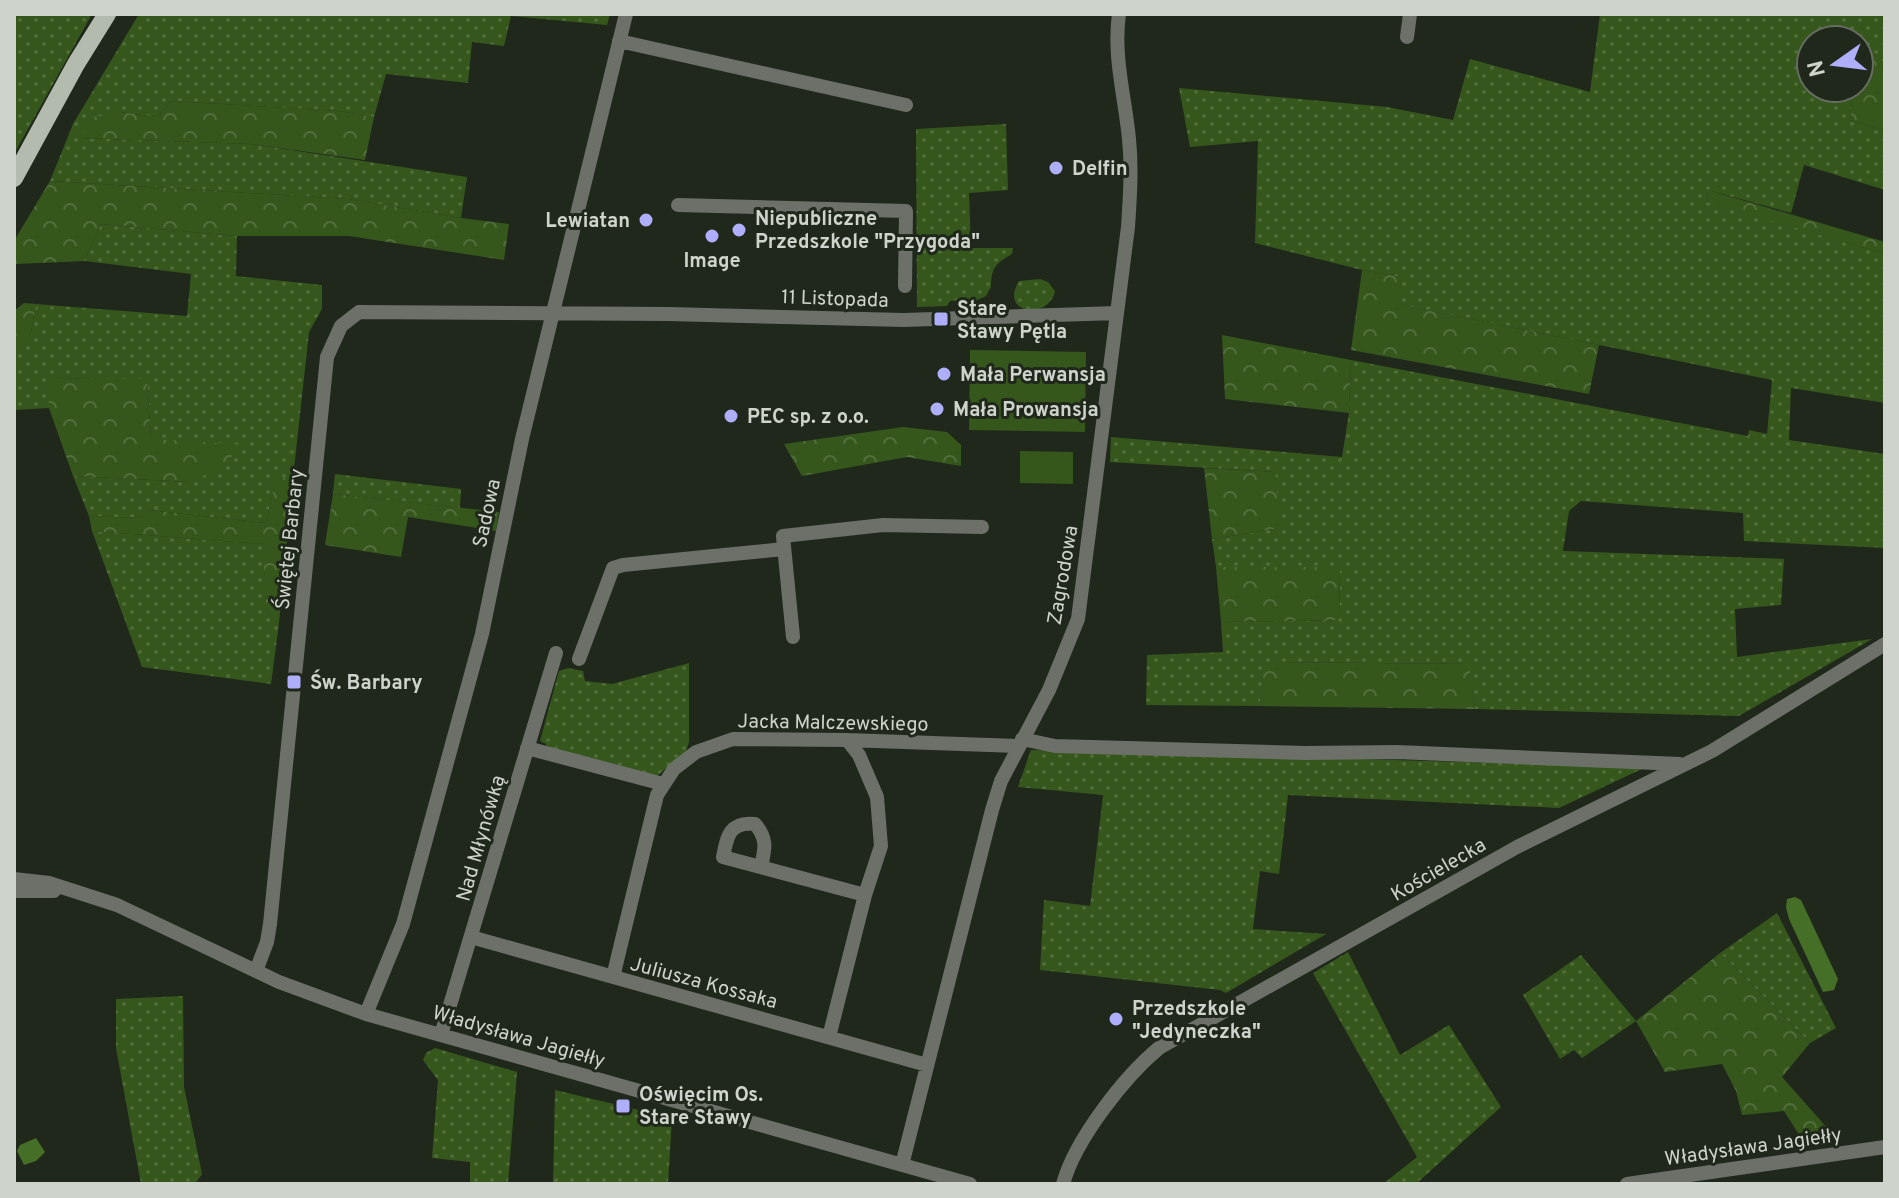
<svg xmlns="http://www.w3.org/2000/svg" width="1899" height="1198" font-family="Overpass,sans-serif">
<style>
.grass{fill:url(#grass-dots)}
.forest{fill:url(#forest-crowns)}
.pitch{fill:#35571c}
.water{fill:#456f26}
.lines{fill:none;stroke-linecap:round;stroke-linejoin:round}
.minor{stroke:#6c7069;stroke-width:14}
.major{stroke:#b3bbae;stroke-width:18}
.poi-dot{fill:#afaefa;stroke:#20281c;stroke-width:3}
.labels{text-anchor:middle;stroke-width:6;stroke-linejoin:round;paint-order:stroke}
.poi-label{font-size:20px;font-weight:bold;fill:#ced3cb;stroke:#20281c;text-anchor:start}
.street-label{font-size:20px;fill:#ced3cb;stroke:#20281c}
</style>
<defs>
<pattern id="grass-dots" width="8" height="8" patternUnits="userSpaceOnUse" patternTransform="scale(2)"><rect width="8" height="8" fill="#35571c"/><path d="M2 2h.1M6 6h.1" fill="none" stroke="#516e3c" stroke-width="1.8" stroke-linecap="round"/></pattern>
<pattern id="forest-crowns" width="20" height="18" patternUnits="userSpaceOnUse" patternTransform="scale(2)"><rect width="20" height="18" fill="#35571c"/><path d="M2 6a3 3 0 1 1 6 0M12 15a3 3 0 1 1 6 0" fill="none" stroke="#516e3c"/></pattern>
</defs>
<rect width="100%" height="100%" fill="#20281c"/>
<path class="grass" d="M 14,14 L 92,14 L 14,154 Z
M 139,14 L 610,14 L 607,25 L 511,16 L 504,46 L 472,42 L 468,83 L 386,74 L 374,117 L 339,111 L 171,101 L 157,117 L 120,112 L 81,138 L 252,144 L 467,177 L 461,218 L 348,199 L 50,181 L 73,124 Z
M 1600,14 L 1873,14 L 1885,17 L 1885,68 L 1876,55 L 1859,51 L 1859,40 L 1811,40 L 1811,88 L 1853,88 L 1850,120 L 1885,131 L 1885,190 L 1804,165 L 1791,213 L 1708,190 L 1707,201 L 1885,254 L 1885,403 L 1791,388 L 1789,440 L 1885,454 L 1885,548 L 1744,541 L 1743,513 L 1581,501 L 1569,511 L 1563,551 L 1784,559 L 1781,605 L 1735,609 L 1737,657 L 1872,639 L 1739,716 L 1475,709 L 1468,664 L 1264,662 L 1260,706 L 1146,705 L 1147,655 L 1223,652 L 1221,622 L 1339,620 L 1340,567 L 1216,567 L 1212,539 L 1279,528 L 1275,472 L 1110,462 L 1111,437 L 1342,457 L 1349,413 L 1351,360 L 1748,436 L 1749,430 L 1767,434 L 1772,380 L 1401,305 L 1400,277 L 1362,270 L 1255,243 L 1258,141 L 1190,147 L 1179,88 L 1387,107 L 1453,120 L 1470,59 L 1590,92 Z
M 1006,124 L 1008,190 L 969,193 L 971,248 L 1013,248 L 1012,254 C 996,263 991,268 991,287 L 986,296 L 971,303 L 968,299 L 950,301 L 947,306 L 917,307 L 916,129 Z
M 101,224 L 237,236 L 236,276 L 322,285 L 322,309 L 309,332 L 293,478 L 276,479 L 266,523 L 149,510 L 146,518 L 89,516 L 73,476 L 192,482 L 151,439 L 147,380 L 50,378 L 49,408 L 14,410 L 14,352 L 31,333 L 36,304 L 187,316 L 191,274 L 85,261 Z
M 1040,279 L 1048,282 L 1055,291 C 1050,320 998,315 1019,281 Z
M 335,474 L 461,489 L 460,508 L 333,494 Z
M 92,531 L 264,544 L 266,613 L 279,623 L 271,684 L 142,667 Z
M 689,663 L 689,742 L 686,752 L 657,776 L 546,747 L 546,744 L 540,741 L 559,671 L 568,668 L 583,671 L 585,681 L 612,684 Z
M 1031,750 L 1646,767 L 1559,808 L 1288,795 L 1279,874 L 1260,871 L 1253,929 L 1326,934 L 1226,993 L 1220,990 L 1040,970 L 1044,900 L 1090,906 L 1103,795 L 1018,787 Z
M 1777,913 L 1836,1028 L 1810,1043 L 1720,953 Z
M 1348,952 L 1400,1055 L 1449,1025 L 1501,1107 L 1416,1184 L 1383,1184 L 1417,1157 L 1313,973 Z
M 1581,955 L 1636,1021 L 1582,1058 L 1574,1050 L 1560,1059 L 1523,995 Z
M 183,996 L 184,1087 L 202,1174 L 195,1184 L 141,1184 L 116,1048 L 116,999 Z
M 435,1048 L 517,1072 L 508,1184 L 470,1184 L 470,1162 L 432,1158 L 438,1080 L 423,1060 L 426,1053 Z
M 555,1090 L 672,1118 L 668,1184 L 553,1184 Z"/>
<path class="forest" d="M 1859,51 L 1877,55 L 1885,68 L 1885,131 L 1850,120 L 1853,88 L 1859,88 Z
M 171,101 L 339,111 L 374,117 L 365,160 L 252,144 L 80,138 L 89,118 L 120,112 L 157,117 Z
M 50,181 L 348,199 L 461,218 L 509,224 L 504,260 L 349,236 L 237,236 L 101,224 L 85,261 L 15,264 L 14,241 Z
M 1708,190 L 1885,242 L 1885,254 L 1707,202 Z
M 1362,270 L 1400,277 L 1402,305 L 1599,345 L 1589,394 L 1351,350 Z
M 24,303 L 36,304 L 31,333 L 16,354 L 14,311 Z
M 1222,335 L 1351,360 L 1349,413 L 1225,399 Z
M 49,378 L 147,379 L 151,439 L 237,444 L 229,462 L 192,482 L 73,476 L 49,408 Z
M 903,427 L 947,432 L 961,445 L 961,466 L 907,457 L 802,476 L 784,444 Z
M 1204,468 L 1275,472 L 1280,528 L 1212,539 Z
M 276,478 L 293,478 L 279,623 L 266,613 L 263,544 L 92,531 L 89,516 L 145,518 L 149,510 L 266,523 Z
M 333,494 L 499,512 L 496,531 L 408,517 L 401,557 L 325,545 Z
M 1216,567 L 1340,567 L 1339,620 L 1221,622 Z
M 1263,662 L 1469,664 L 1475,709 L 1260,706 Z
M 1720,953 L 1810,1043 L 1782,1077 L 1837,1139 L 1803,1141 L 1784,1111 L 1742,1115 L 1736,1091 L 1722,1064 L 1665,1072 L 1636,1021 Z"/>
<path class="pitch" d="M 970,350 L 1086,352 L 1085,432 L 969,430 Z
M 1020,451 L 1073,452 L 1073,484 L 1020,483 Z"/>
<path class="water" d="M 1795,897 L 1801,900 L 1838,979 L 1834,990 L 1823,992 L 1789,919 L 1786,907 L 1787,899 Z
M 36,1138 L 45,1152 L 36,1161 L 24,1165 L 17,1151 L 20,1145 Z"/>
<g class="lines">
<path class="minor" d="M 1407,37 L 1410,14
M 619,41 L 906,105
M 678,205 L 906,211 L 905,286
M 793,637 L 783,536 L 883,525 L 982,527
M 579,659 L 613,568 L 623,565 L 784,549
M 1022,739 L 1055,746 L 1305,753 L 1397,752 L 1680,764
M 527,748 L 663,784
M 761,867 C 765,849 768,839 755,824 C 730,821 727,836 723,857 L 865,895
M 14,879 L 49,883 L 117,905 L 279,982 L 366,1014 L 970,1184
M 14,891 L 54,891
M 471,937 L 927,1065
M 256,971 L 267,942 L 270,924 L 327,357 L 341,326 L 359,312 L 668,314 L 904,320 L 1117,313
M 613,977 L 657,795 L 674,769 L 696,752 L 733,739 L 847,740 L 1018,746
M 366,1014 L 403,924 L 482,634 L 522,439 L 626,14
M 441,1035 L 556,653
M 829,1037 L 865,895 L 881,846 L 877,797 L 859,755 L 847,740
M 902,1165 L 992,810 L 1001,781 L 1049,690 L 1078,619 L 1128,227 C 1130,197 1132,168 1129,139 C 1125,97 1113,56 1119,14
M 1063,1184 C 1075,1140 1124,1077 1159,1048 L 1517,847 L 1712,751 L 1885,644
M 1627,1184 L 1885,1147"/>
<path class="major" d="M 14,178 L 76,64 L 107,14"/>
</g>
<g class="poi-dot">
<circle cx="1056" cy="168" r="8"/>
<circle cx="646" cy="220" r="8"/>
<circle cx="739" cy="230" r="8"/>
<circle cx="712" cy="236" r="8"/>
<rect x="933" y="311" width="16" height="16" rx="4"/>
<circle cx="944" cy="374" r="8"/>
<circle cx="937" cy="409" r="8"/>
<circle cx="731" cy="416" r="8"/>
<rect x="286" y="674" width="16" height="16" rx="4"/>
<circle cx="1116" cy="1019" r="8"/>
<rect x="615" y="1098" width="16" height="16" rx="4"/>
</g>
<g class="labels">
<g class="poi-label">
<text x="1072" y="175">Delfin</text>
<text x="755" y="225">Niepubliczne<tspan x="755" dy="23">Przedszkole "Przygoda"</tspan></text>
<text x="630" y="227" text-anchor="end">Lewiatan</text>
<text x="712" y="267" text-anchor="middle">Image</text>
<text x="957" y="315">Stare<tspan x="957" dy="23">Stawy Pętla</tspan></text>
<text x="960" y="381">Mała Perwansja</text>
<text x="953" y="416">Mała Prowansja</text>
<text x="747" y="423">PEC sp. z o.o.</text>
<text x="310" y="689">Św. Barbary</text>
<text x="1132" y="1015">Przedszkole<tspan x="1132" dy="23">"Jedyneczka"</tspan></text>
<text x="639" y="1101">Oświęcim Os.<tspan x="639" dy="23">Stare Stawy</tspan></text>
</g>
<g class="street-label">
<text transform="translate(835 298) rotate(2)" y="7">11 Listopada</text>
<text transform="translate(486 513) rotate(-78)" y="7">Sadowa</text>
<text transform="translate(289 539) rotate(-84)" y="7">Świętej Barbary</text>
<text transform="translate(1062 575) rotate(-80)" y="7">Zagrodowa</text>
<text transform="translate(833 722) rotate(1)" y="7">Jacka Malczewskiego</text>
<text transform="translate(480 838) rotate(-74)" y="7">Nad Młynówką</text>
<text transform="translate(1438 869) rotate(-30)" y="7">Kościelecka</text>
<text transform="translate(704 982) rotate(15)" y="7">Juliusza Kossaka</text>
<text transform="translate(519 1036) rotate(16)" y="7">Władysława Jagiełły</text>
<text transform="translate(1753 1146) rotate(-8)" y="7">Władysława Jagiełły</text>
</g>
</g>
<rect width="1899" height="1198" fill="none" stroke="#ced3cb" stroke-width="32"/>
<g transform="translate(1835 64) rotate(256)"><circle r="38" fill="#20281c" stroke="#666c62" stroke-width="2"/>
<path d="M0-6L14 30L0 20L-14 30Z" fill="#afaefa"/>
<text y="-12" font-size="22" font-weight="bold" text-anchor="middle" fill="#ced3cb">N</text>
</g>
</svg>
